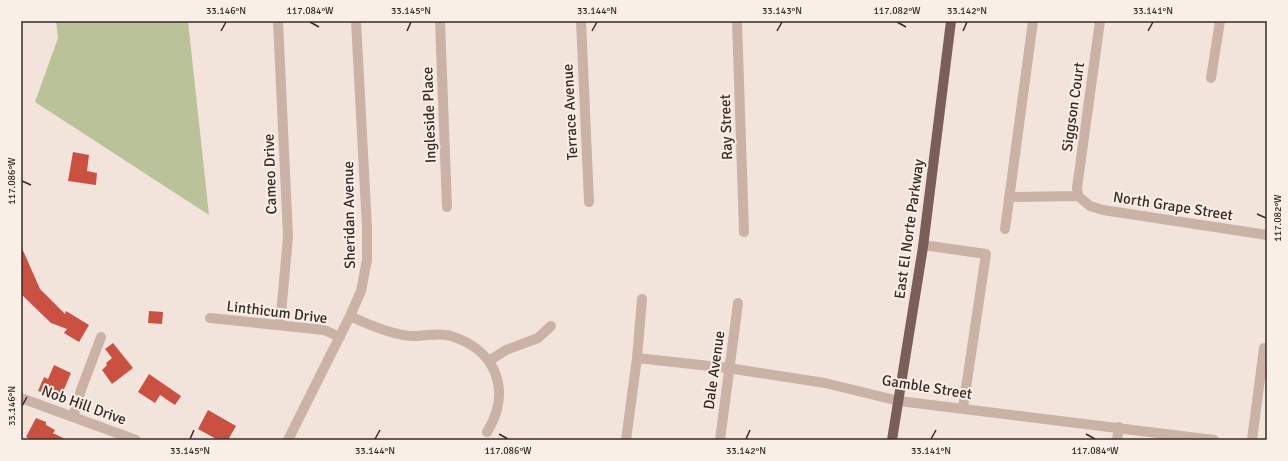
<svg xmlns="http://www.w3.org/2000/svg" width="1288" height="461" font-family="Signika,sans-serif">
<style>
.green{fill:#bac29a}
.building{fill:#ca5041}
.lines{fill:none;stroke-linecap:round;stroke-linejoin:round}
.minor{stroke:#cbb2a6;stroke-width:10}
.major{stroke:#795f58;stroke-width:10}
.ticks{fill:none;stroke:#372a27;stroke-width:1.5}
.labels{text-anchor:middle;stroke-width:4;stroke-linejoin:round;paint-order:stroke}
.street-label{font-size:15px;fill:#372a27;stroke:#faefe7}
.neatline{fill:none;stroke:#372a27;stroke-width:1.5}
.ticks-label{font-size:10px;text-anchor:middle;fill:#372a27}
</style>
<rect width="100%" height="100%" fill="#f3e4db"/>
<path class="green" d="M 56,21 L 188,21 L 209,215 L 35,102 L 58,38 Z"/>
<path class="building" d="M 73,152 L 89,155 L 87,171 L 97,173 L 96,185 L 68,181 Z
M 21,246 L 40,289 L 65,314 L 66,311 L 89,325 L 79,342 L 64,333 L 67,329 L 51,323 L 22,295 Z
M 149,311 L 163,312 L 162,324 L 148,323 Z
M 113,343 L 133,368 L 112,384 L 102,370 L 107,365 L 106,363 L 112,358 L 105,349 Z
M 54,365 L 71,373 L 62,394 L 55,391 L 53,396 L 38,391 L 44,377 L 48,379 Z
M 149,374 L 181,396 L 175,405 L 160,395 L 155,403 L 138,392 Z
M 208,410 L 236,426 L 228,440 L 218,440 L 198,429 Z
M 36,418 L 46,422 L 46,425 L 55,430 L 53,433 L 67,440 L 31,440 L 26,437 Z"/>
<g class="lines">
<path class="minor" d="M 278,21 L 288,237 L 280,325
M 440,21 L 447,207
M 581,21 L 589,202
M 737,21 L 744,232
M 1211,78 L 1220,21
M 1078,196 L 1090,206 L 1103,210 L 1267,235
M 1078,196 L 1077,188 L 1100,21
M 1009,197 L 1078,196
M 1005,229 L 1033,21
M 923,245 L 986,254 L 963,408
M 350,316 C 369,325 394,336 414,336 C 427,336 439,332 451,336 C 497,350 512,392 487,432
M 210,318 L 324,330 L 340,337
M 637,358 L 728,368 L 825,383 L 899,401 L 1214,440
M 489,361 L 506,350 L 538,338 L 551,326
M 21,398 L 136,440
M 73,417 L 81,390 L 101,337
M 288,440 L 350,316 L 361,291 L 367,260 L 367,228 L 356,21
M 626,440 L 637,358 L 642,299
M 720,440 L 738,303
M 1117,440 L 1119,427
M 1252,440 L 1264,348"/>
<path class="major" d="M 892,440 L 923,247 L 951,21"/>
</g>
<path class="ticks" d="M 310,22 L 319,27M 897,22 L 906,27M 221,31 L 226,22M 407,31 L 411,22M 592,31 L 597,22M 777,31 L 782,22M 963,31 L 967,22M 1148,31 L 1153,22M 22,181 L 31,185M 1257,214 L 1266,218M 22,406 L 27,397M 499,434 L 508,439M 1086,434 L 1095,439M 190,439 L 194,430M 375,439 L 380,430M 746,439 L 750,430M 931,439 L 936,430"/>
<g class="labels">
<g class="street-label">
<text transform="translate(1073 107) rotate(-82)" y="5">Siggson Court</text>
<text transform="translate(570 112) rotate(-93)" y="5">Terrace Avenue</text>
<text transform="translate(429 115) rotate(-92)" y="5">Ingleside Place</text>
<text transform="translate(726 127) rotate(-92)" y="5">Ray Street</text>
<text transform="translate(270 174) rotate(-92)" y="5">Cameo Drive</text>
<text transform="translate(1173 206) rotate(9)" y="5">North Grape Street</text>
<text transform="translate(349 215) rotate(-91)" y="5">Sheridan Avenue</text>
<text transform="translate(909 229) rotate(-82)" y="5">East El Norte Parkway</text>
<text transform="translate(277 312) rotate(7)" y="5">Linthicum Drive</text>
<text transform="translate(714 370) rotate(-82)" y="5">Dale Avenue</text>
<text transform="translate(927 387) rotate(9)" y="5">Gamble Street</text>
<text transform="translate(84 405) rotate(20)" y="5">Nob Hill Drive</text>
</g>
</g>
<rect width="1288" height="461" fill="none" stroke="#faefe7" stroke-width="44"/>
<rect x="22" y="22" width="1244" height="417" class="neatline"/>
<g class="ticks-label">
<text x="226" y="14">33.146°N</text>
<text x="310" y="14">117.084°W</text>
<text x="411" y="14">33.145°N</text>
<text x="597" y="14">33.144°N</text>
<text x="782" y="14">33.143°N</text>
<text x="897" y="14">117.082°W</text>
<text x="967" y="14">33.142°N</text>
<text x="1153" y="14">33.141°N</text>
<text transform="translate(11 181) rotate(-90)" y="4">117.086°W</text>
<text transform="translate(1277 218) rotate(-90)" y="4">117.082°W</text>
<text transform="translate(11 406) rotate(-90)" y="4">33.146°N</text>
<text x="190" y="454">33.145°N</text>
<text x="375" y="454">33.144°N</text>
<text x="508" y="454">117.086°W</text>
<text x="746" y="454">33.142°N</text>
<text x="931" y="454">33.141°N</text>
<text x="1095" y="454">117.084°W</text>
</g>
</svg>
